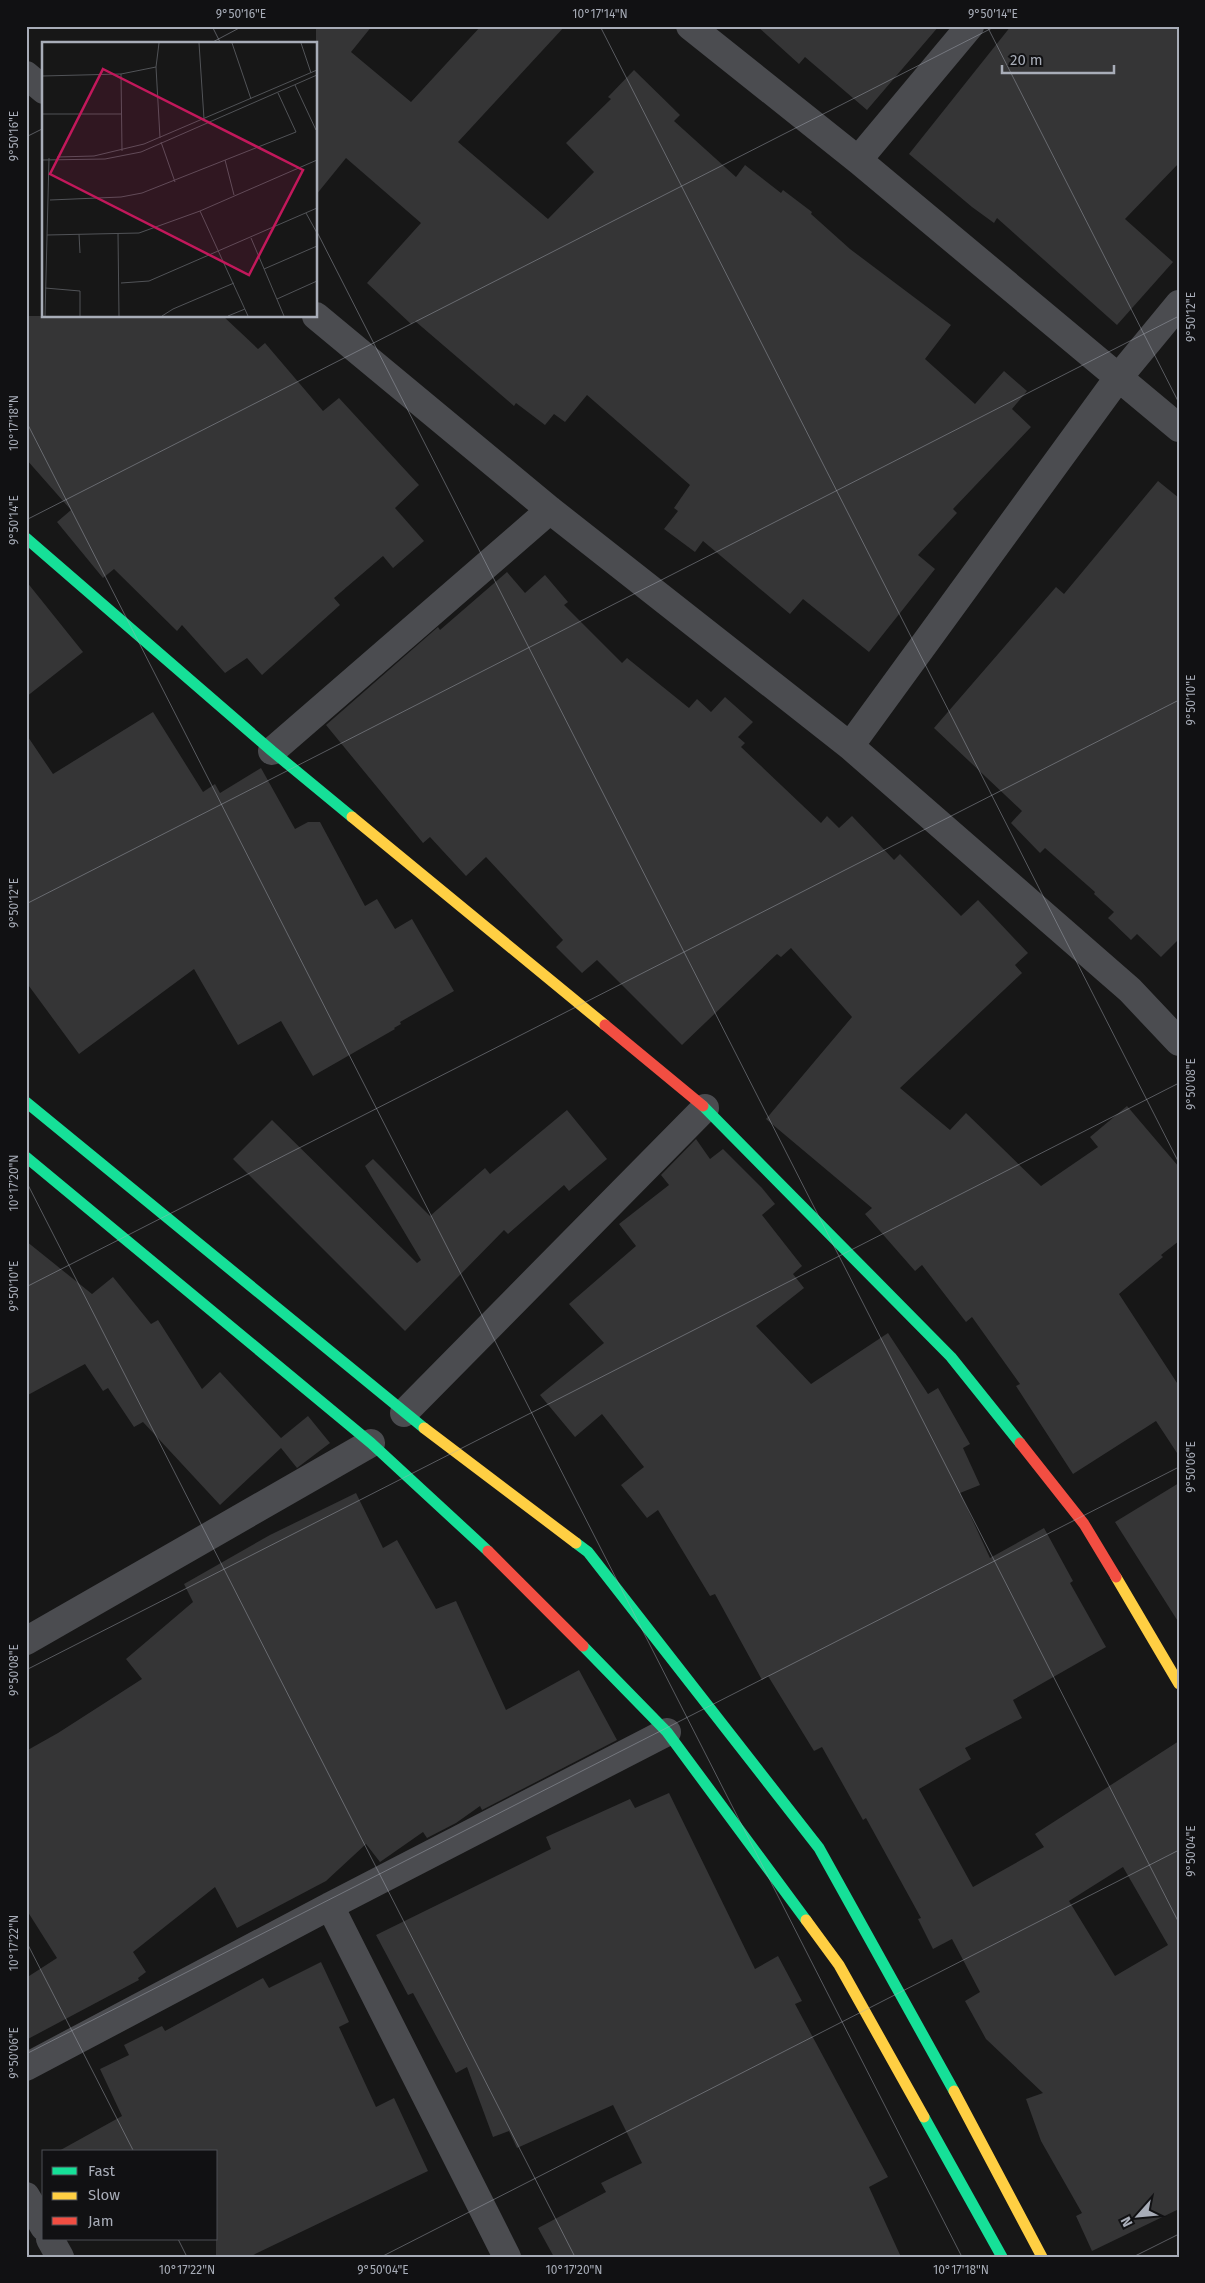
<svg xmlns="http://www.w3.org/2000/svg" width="1205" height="2283" font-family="'Fira Sans',sans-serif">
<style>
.building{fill:#353536;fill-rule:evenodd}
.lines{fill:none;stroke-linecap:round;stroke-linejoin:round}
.street{stroke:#4b4c50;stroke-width:28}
.fast{stroke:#16e098;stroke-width:11}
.slow{stroke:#ffcf43;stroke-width:11}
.jam{stroke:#f24e42;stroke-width:11}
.ticks{fill:none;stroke:#a8adb8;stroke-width:1;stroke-opacity:0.45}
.inset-road{fill:none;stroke:#515357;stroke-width:1}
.view{fill:#c2185b;fill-opacity:0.15;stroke:#c2185b;stroke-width:2.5}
.inset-edge{fill:none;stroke:#a8adb8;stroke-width:2.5}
.neatline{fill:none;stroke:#a8adb8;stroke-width:2}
.ticks-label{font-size:12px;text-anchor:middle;fill:#a8adb8}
</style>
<rect width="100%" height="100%" fill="#171717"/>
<path class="building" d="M 316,26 L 372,26 L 351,52 L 411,102 L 481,26 L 565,26 L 458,142 L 548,219 L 594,172 L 566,143 L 611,99 L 608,97 L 634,70 L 680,115 L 674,121 L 736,177 L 745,165 L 781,193 L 783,190 L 812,212 L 811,214 L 850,249 L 951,325 L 925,359 L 975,404 L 1004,371 L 1027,391 L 1012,409 L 1031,427 L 953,509 L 957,513 L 918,555 L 935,569 L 869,652 L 803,599 L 790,614 L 703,541 L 695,552 L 664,529 L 678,511 L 674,508 L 690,485 L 587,395 L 565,422 L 554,414 L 545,425 L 516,403 L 514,406 L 415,321 L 411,324 L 367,283 L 421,223 L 346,158 L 316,195 Z
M 757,26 L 939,26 L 867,110 L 805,57 L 799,64 Z
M 1011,26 L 1179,26 L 1179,163 L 1125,219 L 1173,262 L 1117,325 L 997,218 L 994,223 L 972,207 L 909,154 Z
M 26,316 L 223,316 L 258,349 L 265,343 L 323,411 L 339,398 L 419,485 L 395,508 L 424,541 L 393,568 L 383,556 L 334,598 L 340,605 L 262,675 L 247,658 L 225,673 L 182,625 L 177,631 L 114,569 L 103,578 L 57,522 L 71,510 L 26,459 Z
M 1158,481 L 1179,498 L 1179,939 L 1161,957 L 1137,934 L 1131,940 L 1108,918 L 1114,912 L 1094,894 L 1095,892 L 1045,848 L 1040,853 L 1011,823 L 1022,811 L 934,728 L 1056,587 L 1064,594 Z
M 507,572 L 525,593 L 545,575 L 568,602 L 564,605 L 622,663 L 627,658 L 689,708 L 697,699 L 711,712 L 725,697 L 753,722 L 738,737 L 745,743 L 741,747 L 821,823 L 827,816 L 839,828 L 852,816 L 894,860 L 900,854 L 961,916 L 978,900 L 1028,953 L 1015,965 L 1022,973 L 900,1088 L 950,1130 L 966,1113 L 1041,1186 L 1098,1147 L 1090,1137 L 1127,1106 L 1179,1167 L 1179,1241 L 1161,1255 L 1163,1257 L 1119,1294 L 1179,1386 L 1179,1456 L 1156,1421 L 1073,1474 L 1016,1386 L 1020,1384 L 972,1317 L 966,1322 L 922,1265 L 915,1271 L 865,1214 L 872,1208 L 766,1119 L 852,1017 L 791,948 L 781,957 L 777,954 L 682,1045 L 597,960 L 582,973 L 556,947 L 563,940 L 486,857 L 466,876 L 430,837 L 423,843 L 326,725 L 438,627 L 440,630 Z
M 26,581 L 83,652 L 26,697 Z
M 153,712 L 203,792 L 215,784 L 220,793 L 261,768 L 295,829 L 308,822 L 320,822 L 365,906 L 377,899 L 395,929 L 412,919 L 454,991 L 400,1022 L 401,1024 L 394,1028 L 395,1029 L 313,1076 L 281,1021 L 238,1045 L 194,969 L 79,1054 L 26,982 L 26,734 L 53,774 Z
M 567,1110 L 607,1159 L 569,1191 L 564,1185 L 508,1234 L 504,1230 L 405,1331 L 233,1159 L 272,1120 L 417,1263 L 421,1260 L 365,1166 L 373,1159 L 430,1216 L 485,1168 L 490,1174 Z
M 696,1139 L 710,1159 L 723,1149 L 762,1188 L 775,1204 L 762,1215 L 802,1266 L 793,1274 L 804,1288 L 756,1326 L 811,1384 L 888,1333 L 928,1394 L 938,1388 L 970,1444 L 963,1448 L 980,1485 L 960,1493 L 990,1558 L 1044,1528 L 1073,1581 L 1070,1583 L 1106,1647 L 1013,1700 L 1022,1718 L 965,1748 L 971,1759 L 919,1789 L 973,1887 L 1044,1847 L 1035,1834 L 1179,1741 L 1179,2209 L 1092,2251 L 1076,2216 L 1082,2213 L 1041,2141 L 1026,2099 L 1043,2093 L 986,2039 L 965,2001 L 980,1992 L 952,1939 L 933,1949 L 918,1919 L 921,1918 L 866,1818 L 863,1820 L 822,1747 L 814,1751 L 768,1676 L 762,1680 L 715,1594 L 710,1596 L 658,1510 L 647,1518 L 621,1485 L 644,1467 L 602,1414 L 575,1437 L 540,1395 L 604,1343 L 569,1304 L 636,1246 L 619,1224 L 669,1185 L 661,1175 ZM 1123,1867 L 1168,1945 L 1115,1976 L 1069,1901 Z
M 26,1241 L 92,1294 L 113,1277 L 151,1324 L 158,1320 L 202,1389 L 220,1372 L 281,1438 L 308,1416 L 330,1443 L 297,1468 L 281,1448 L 220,1505 L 143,1422 L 134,1427 L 108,1388 L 103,1391 L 85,1364 L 26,1396 Z
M 1179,1483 L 1179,1623 L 1115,1522 Z
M 356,1493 L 383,1548 L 397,1540 L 436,1609 L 456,1601 L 506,1710 L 579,1670 L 617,1740 L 482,1810 L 480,1806 L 456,1823 L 427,1838 L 423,1832 L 380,1862 L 366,1844 L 326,1881 L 237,1928 L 215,1887 L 133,1952 L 146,1972 L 138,1978 L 139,1980 L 26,2040 L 26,1978 L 57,1958 L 26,1909 L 26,1751 L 58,1733 L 142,1679 L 126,1659 L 193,1602 L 184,1584 L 270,1535 Z
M 669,1793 L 755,1969 L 778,1956 L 802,2001 L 795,2004 L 888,2177 L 869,2187 L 901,2257 L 554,2257 L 538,2228 L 606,2192 L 601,2183 L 642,2163 L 613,2105 L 517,2148 L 509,2131 L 493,2137 L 467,2067 L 456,2073 L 413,1993 L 408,1995 L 376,1935 L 551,1849 L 546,1837 L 630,1799 L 635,1808 Z
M 321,1962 L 349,2022 L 339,2027 L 376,2107 L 394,2098 L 428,2171 L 249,2257 L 216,2257 L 216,2152 L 57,2152 L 122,2116 L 100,2069 L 129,2055 L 124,2045 L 162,2026 L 165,2031 L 263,1978 L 269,1988 Z"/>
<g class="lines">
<path class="street" d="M 690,26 L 858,160 L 1179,428
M 26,75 L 44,90
M 858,160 L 970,26
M 316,316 L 550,510 L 850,746 L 1130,990 L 1179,1042
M 850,746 L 1118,378 L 1179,304
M 272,751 L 550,510
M 404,1413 L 705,1108
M 26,1641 L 371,1443
M 330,1906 L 507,2257
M 26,2067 L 330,1906 L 667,1732
M 26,2196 L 44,2227
M 50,2239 L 60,2257"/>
<path class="fast" d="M 26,538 L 272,751 L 352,817
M 26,1102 L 424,1428
M 703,1106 L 951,1357 L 1020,1443
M 26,1157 L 371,1443 L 488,1551
M 576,1543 L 588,1552 L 819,1848 L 954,2091
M 583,1646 L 667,1732 L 806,1920
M 924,2117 L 1002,2257"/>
<path class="slow" d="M 352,817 L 605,1025
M 424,1428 L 576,1543
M 1116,1577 L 1179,1684
M 806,1920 L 839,1965 L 924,2117
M 954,2091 L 1042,2257"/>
<path class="jam" d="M 605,1025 L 703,1106
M 1020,1443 L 1084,1524 L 1116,1577
M 488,1551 L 583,1646"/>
</g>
<path class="ticks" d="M 212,26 L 221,44M 600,26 L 1179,1163M 987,26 L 1179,403M 209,44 L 243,26M 26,137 L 44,128M 316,230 L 1179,1923M 26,421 L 962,2257M 26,520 L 996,26M 26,904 L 1179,316M 26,1181 L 575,2257M 26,1287 L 1179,700M 26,1670 L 1179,1083M 26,1941 L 134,2152M 26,2054 L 1179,1467M 178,2239 L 187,2257M 381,2257 L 1179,1850M 1133,2257 L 1179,2234"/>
<g transform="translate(42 42)">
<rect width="275" height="275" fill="#171717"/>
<path class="inset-road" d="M 117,1 L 114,25 L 118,96M 157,1 L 162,77M 190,1 L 209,57M 259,1 L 269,31M 79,32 L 80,109M 0,34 L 79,32 L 114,25M 253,43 L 274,88M 0,72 L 80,72M 119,100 L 133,140M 15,115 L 52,114 L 102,102 L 275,28M 0,118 L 63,117 L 99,110 L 275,33M 183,118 L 192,153M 8,158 L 79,155 L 100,151 L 254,90 L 236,51M 158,169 L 206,274M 264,171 L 275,191M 76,191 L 77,274M 37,192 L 38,211M 5,193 L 97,191 L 158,169 L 275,118M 209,196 L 242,274M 222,227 L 275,204M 79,241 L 107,239 L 275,166M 3,246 L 38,249 L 38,274M 235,257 L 275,239M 3,274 L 7,116M 120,274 L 131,267 L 192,241M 186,274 L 203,267"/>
<path class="view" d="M 61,27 L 261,128 L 207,233 L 8,132 Z"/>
<rect width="275" height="275" class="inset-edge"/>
</g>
<rect width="1205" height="2283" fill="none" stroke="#111113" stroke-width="55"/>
<rect x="42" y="2150" width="175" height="90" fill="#111113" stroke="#4d4f55"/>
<rect x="52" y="2167" width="25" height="8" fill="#16e098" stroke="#4d4f55"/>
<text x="88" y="2176" font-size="15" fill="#a8adb8">Fast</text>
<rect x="52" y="2192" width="25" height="8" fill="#ffcf43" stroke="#4d4f55"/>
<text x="88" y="2200" font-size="15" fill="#a8adb8">Slow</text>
<rect x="52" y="2217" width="25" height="8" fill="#f24e42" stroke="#4d4f55"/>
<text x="88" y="2226" font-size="15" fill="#a8adb8">Jam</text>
<g transform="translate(1138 2216) rotate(243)" stroke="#111113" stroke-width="4" paint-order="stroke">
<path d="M0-4L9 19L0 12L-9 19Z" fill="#a8adb8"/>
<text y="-8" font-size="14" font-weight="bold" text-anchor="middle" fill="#a8adb8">N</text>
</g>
<path d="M1002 65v8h112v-8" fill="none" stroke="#a8adb8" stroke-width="2.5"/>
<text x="1010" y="65" font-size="15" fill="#a8adb8" stroke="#111113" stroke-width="4" paint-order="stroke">20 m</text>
<rect x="28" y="28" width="1150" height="2228" class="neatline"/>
<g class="ticks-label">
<text x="241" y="18">9°50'16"E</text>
<text x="600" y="18">10°17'14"N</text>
<text x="993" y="18">9°50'14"E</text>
<text transform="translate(14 136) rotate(-90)" y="4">9°50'16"E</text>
<text transform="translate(1191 317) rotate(-90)" y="4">9°50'12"E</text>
<text transform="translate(14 423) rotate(-90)" y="4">10°17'18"N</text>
<text transform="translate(14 520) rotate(-90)" y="4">9°50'14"E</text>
<text transform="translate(1191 700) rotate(-90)" y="4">9°50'10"E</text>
<text transform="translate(14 903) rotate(-90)" y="4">9°50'12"E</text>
<text transform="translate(1191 1084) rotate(-90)" y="4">9°50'08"E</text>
<text transform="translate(14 1183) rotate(-90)" y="4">10°17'20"N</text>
<text transform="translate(14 1286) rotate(-90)" y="4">9°50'10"E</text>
<text transform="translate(1191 1467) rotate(-90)" y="4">9°50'06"E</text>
<text transform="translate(14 1670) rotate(-90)" y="4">9°50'08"E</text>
<text transform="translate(1191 1851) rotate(-90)" y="4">9°50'04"E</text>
<text transform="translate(14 1943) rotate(-90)" y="4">10°17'22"N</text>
<text transform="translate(14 2053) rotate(-90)" y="4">9°50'06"E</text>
<text x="187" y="2274">10°17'22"N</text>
<text x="383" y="2274">9°50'04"E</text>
<text x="574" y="2274">10°17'20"N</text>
<text x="961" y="2274">10°17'18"N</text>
</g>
</svg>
